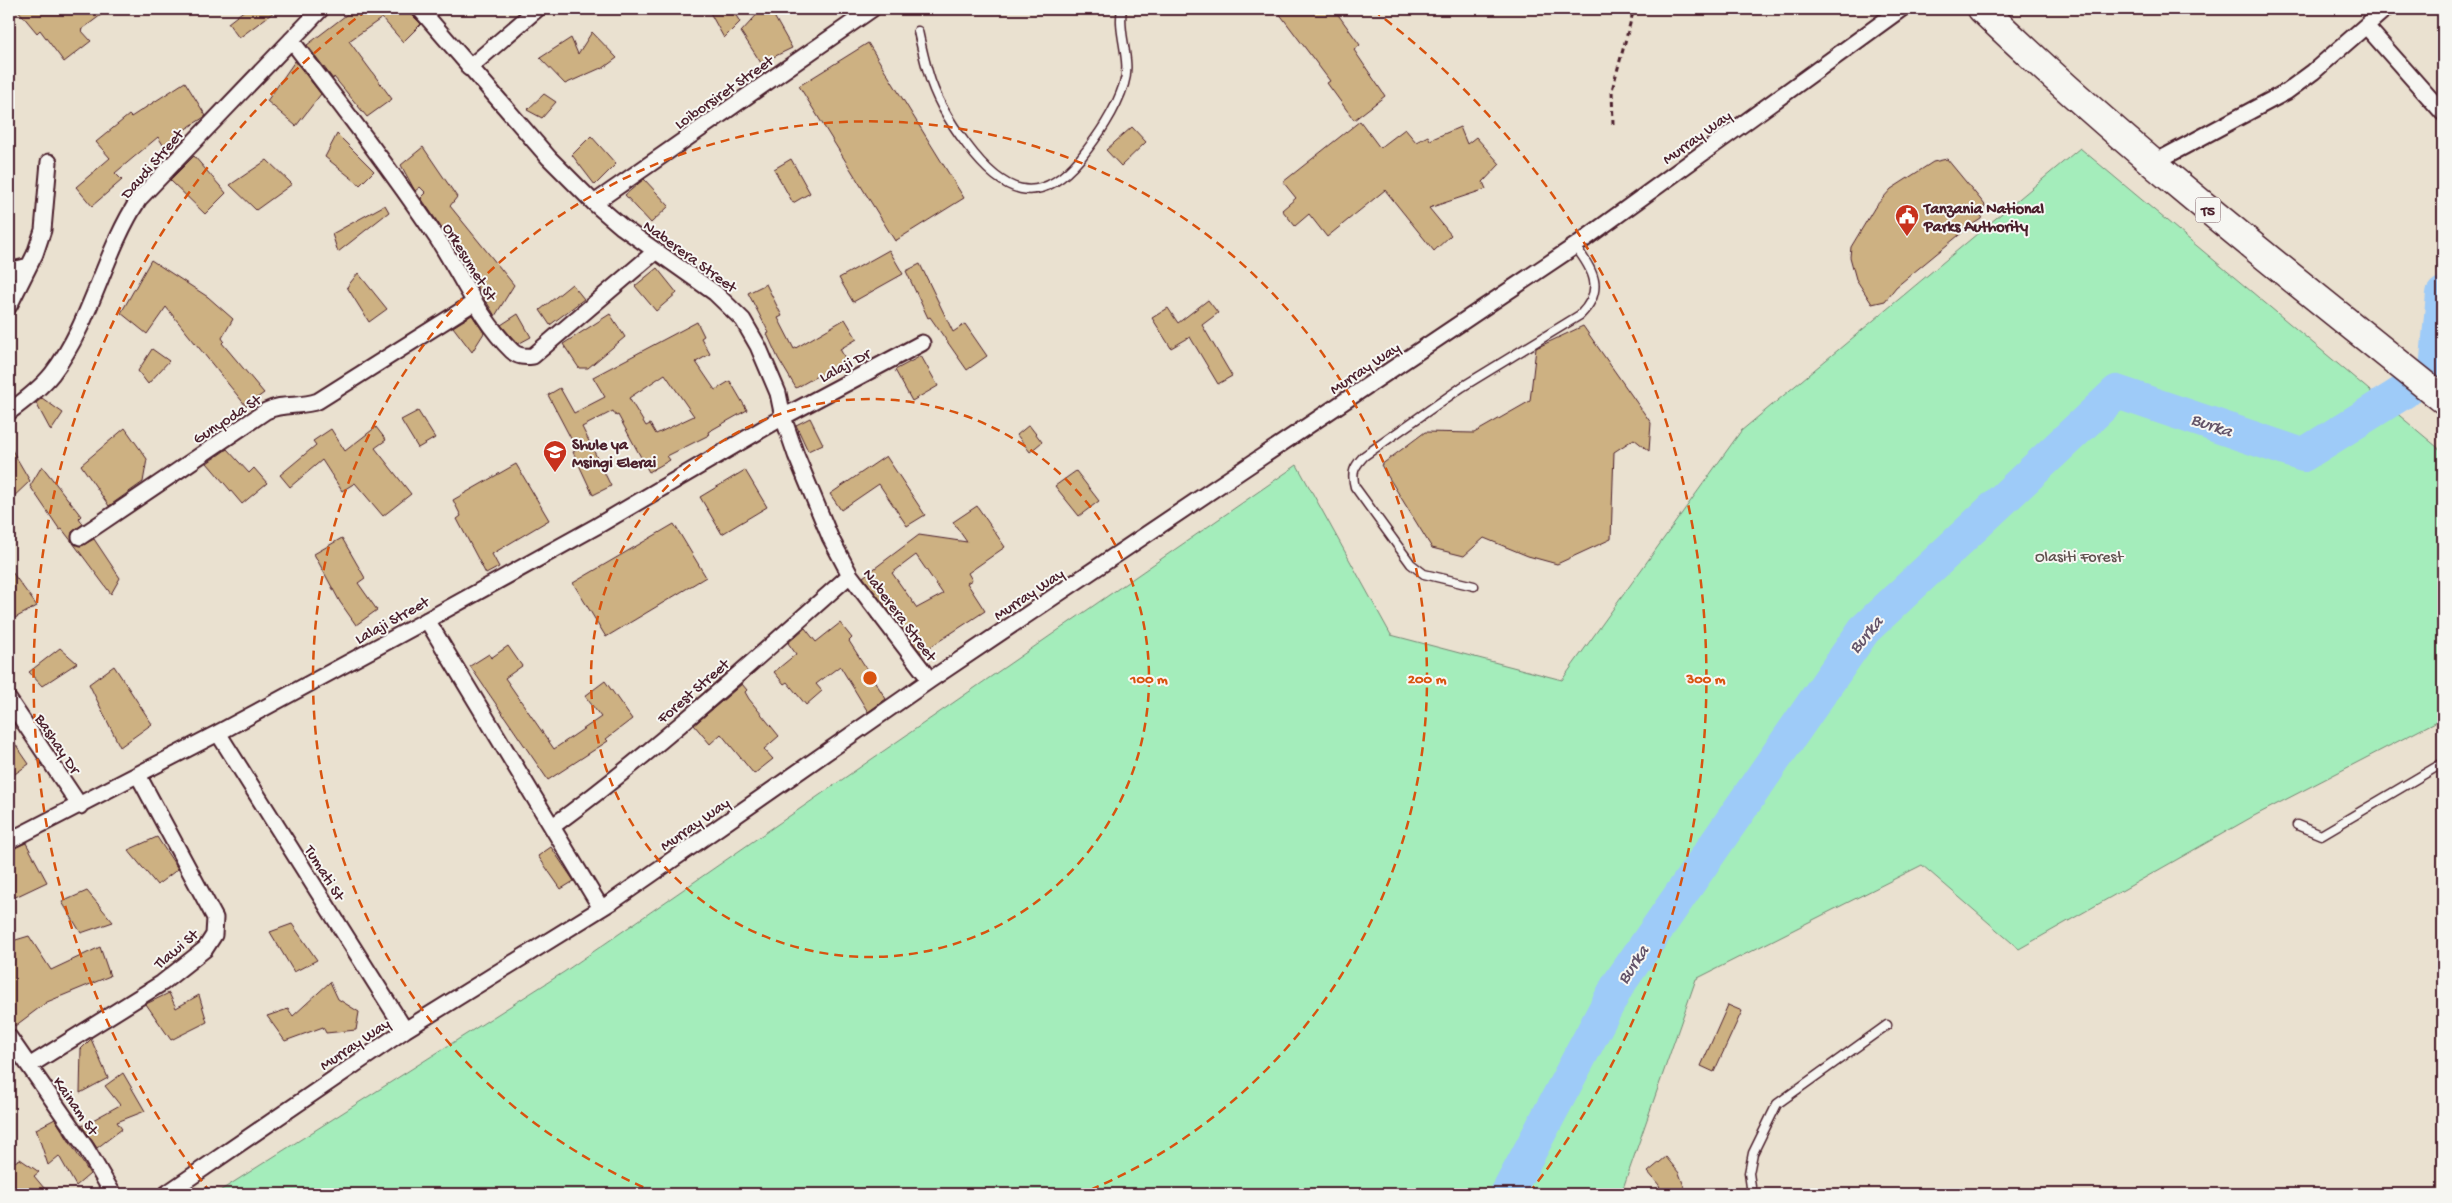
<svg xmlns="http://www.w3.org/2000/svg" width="2452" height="1203" font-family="'Gochi Hand',sans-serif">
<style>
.green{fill:#a4edbb;stroke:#778673}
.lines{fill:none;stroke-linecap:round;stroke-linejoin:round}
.river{stroke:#9ecbf8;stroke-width:34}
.building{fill:#cdb182;stroke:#4a1f2b;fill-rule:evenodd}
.lane-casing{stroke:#4a1f2b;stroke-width:11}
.street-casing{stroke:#4a1f2b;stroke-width:19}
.highway-casing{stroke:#4a1f2b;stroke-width:31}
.path{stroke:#4a1f2b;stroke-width:3;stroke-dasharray:5 4;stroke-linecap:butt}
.lane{stroke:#f6f6f2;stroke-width:8}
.street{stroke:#f6f6f2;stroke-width:15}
.highway{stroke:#f6f6f2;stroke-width:28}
.ring{fill:none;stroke:#d8530f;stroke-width:2.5;stroke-dasharray:9 6}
.labels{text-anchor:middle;stroke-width:4;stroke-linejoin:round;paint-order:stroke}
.shield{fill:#f6f6f2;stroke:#7e6067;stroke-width:1}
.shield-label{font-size:15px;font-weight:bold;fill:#4a1f2b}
.street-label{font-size:16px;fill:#4a1f2b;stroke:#f6f6f2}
.poi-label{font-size:16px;font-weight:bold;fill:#4a1f2b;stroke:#f6f6f2;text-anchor:start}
.park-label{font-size:16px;fill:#60524f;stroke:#f6f6f2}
.water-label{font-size:18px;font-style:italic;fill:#635368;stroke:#f6f6f2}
.centre{fill:#d8530f;stroke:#f6f6f2;stroke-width:2.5}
.ring-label{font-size:15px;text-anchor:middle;font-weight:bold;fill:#d8530f;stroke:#f6f6f2;stroke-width:4;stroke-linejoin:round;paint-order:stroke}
</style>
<rect width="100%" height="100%" fill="#eae1d0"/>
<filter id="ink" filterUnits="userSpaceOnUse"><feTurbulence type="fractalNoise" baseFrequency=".02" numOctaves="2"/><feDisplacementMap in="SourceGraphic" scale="10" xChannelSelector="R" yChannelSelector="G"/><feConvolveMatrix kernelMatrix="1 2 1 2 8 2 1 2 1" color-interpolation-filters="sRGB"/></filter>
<g filter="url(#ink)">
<path class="green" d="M 2080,148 L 2443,452 L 2443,718 L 2252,817 L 2019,949 L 1922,865 L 1696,979 L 1621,1194 L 215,1194 L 564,972 L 1297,465 L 1391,635 L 1562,680 L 1741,431 Z"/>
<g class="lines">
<path class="river" d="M 2436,370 L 2443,294
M 1507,1194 L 1618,985 L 1864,630 L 2117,392 L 2303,455 L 2405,391"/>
</g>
<path class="building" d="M 17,9 L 109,9 L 81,30 L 91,41 L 64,62 L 40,30 L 37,33 Z
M 246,9 L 278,9 L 239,38 L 228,23 Z
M 354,9 L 406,9 L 421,24 L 403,42 L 382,18 L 349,41 L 392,99 L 367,117 L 334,77 L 333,79 L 307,45 Z
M 708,9 L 732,9 L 740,22 L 724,38 Z
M 762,9 L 770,9 L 792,48 L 761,63 L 741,32 Z
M 1276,9 L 1334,9 L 1360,45 L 1354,50 L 1385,96 L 1354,120 L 1327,83 L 1330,81 Z
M 592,32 L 617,58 L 602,69 L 601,68 L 565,84 L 540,58 L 571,38 L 578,54 Z
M 868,43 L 964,198 L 895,241 L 799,86 Z
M 295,61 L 321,94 L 296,126 L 267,101 Z
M 185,82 L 206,116 L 176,135 L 181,141 L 169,154 L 158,137 L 115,173 L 122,180 L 92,206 L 76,187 L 110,158 L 96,142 L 129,115 L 131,117 Z
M 544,94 L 556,102 L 542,118 L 527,110 Z
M 1360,121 L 1380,148 L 1405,129 L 1416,142 L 1428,136 L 1430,140 L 1460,127 L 1467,144 L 1476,137 L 1500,164 L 1483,182 L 1486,189 L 1429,208 L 1451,235 L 1434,251 L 1385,190 L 1327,237 L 1309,214 L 1295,226 L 1282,210 L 1296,198 L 1283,182 Z
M 1132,127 L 1146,142 L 1121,166 L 1106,150 Z
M 337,134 L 374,171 L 360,185 L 325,157 Z
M 591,136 L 616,164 L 595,185 L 572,155 Z
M 423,147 L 457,197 L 450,206 L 514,285 L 495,316 L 445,233 L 421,198 L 426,193 L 420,187 L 415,191 L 401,165 Z
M 194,156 L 226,193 L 205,214 L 170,180 Z
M 791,159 L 810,193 L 793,203 L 774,169 Z
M 1947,159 L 1985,205 L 1981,219 L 1970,226 L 1896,287 L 1885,301 L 1872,304 L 1856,279 L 1850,257 L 1851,247 L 1875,207 L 1891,189 L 1933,162 Z
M 267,160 L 292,184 L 256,210 L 230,185 Z
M 644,179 L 669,206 L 651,223 L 625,195 Z
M 385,205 L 389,212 L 338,252 L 332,234 Z
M 889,250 L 903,274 L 853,302 L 839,278 Z
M 151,260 L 208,297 L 233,319 L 222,338 L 224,341 L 222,343 L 264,393 L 246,406 L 166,307 L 147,334 L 121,313 Z
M 920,264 L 953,332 L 965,324 L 987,356 L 967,370 L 930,317 L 928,318 L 906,271 Z
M 657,268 L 677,293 L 656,311 L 635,286 Z
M 358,273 L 387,309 L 369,322 L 347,287 Z
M 572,284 L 584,299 L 550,325 L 540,310 Z
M 766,284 L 782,316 L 778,318 L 794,349 L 845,319 L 857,339 L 840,349 L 848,364 L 818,378 L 817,376 L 796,388 L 778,358 L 767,334 L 769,333 L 748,293 Z
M 1208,300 L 1218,313 L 1202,325 L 1232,376 L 1218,384 L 1190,337 L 1171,348 L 1152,318 L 1168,308 L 1178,323 Z
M 518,314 L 531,337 L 518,344 L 501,325 Z
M 610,314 L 625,337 L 588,368 L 579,368 L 563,344 Z
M 472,315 L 484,333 L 472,352 L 453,327 Z
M 697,322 L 704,336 L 701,338 L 710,354 L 696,362 L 715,390 L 730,381 L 747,410 L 708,432 L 709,435 L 667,456 L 670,460 L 649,472 L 618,415 L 616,416 L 613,411 L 582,427 L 611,486 L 593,495 L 573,452 L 577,450 L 548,395 L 560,388 L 574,413 L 605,397 L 593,377 ZM 665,374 L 694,416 L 656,434 L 650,424 L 646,426 L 629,398 Z
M 1583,326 L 1651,423 L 1649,451 L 1634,439 L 1614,452 L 1611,539 L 1557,564 L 1528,556 L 1484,538 L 1464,556 L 1432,548 L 1381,465 L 1425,432 L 1474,433 L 1530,401 L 1536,348 Z
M 152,349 L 169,361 L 148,384 L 138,371 Z
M 921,356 L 938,386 L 912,401 L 895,370 Z
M 42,398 L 63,413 L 51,431 L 36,403 Z
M 418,411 L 435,438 L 418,448 L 401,420 Z
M 810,418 L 823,444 L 808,451 L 796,425 Z
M 1029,425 L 1042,442 L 1030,452 L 1017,435 Z
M 376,427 L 386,440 L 375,448 L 411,494 L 383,516 L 355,483 L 342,491 L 322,460 L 290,487 L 280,475 L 316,445 L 313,441 L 331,429 L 345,451 Z
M 125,428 L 147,459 L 143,482 L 109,506 L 81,465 Z
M 9,445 L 30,481 L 9,501 Z
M 227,449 L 249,473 L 254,468 L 267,483 L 242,504 L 207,463 Z
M 886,456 L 925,515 L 907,526 L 879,484 L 841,510 L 830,494 Z
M 516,464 L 549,520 L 492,554 L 499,567 L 486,574 L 457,519 L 461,516 L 453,500 Z
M 42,466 L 81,516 L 79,518 L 83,524 L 72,532 L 72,542 L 62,529 L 60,530 L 30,486 Z
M 745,470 L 767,507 L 722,534 L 700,497 Z
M 1076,471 L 1099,501 L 1079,516 L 1055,486 Z
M 977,506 L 1005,547 L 968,573 L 972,580 L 967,583 L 985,611 L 921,653 L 863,577 L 919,535 L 967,542 L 953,522 ZM 916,555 L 943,594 L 917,608 L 892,573 Z
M 674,524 L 706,577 L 606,637 L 573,583 Z
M 342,538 L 365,578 L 358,583 L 377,610 L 356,625 L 340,602 L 314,554 Z
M 94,539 L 120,578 L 111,594 L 73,543 L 81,546 Z
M 9,568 L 37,606 L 15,618 L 9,613 Z
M 840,623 L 852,638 L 849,641 L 886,699 L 868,712 L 840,666 L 816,684 L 822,691 L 806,705 L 787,682 L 784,684 L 774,672 L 796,654 L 788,643 L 805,628 L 816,642 Z
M 508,646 L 522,666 L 505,678 L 554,749 L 601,717 L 585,696 L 605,681 L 632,719 L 606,739 L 608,741 L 548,780 L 470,666 L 489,654 L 491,658 Z
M 60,648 L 77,663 L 42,686 L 29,672 Z
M 114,666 L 152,724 L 120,747 L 89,684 Z
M 742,684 L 747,690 L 745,692 L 749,699 L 779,736 L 764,749 L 773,759 L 754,774 L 721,734 L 710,744 L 694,725 Z
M 9,735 L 29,764 L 9,778 Z
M 157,837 L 178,869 L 157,885 L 128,850 Z
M 26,843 L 47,882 L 9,900 L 9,850 Z
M 551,847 L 574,881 L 561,889 L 538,856 Z
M 87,891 L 113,922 L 81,933 L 62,902 Z
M 292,924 L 317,960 L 294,972 L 270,932 Z
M 29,936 L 51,970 L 100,947 L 110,976 L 47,1002 L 15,1026 L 9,1017 L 9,942 Z
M 330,982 L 338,999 L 359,1012 L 356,1030 L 326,1033 L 323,1027 L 285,1041 L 267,1016 L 288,1009 L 293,1016 Z
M 169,993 L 176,1008 L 199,995 L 207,1022 L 171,1040 L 146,1004 Z
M 1728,1005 L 1742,1011 L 1714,1072 L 1701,1066 Z
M 91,1039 L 108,1078 L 80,1093 L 81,1049 Z
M 123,1073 L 145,1111 L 117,1122 L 122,1129 L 97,1148 L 82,1126 L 120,1105 L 105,1086 Z
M 55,1119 L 90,1174 L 76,1186 L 59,1156 L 48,1165 L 36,1129 Z
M 1666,1157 L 1679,1173 L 1687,1194 L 1662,1194 L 1659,1185 L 1648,1172 Z
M 20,1159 L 39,1172 L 34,1176 L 49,1194 L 9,1194 L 9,1165 Z"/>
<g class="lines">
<g class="lane-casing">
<path id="lane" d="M 918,31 C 921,45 924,59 928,72 C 935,98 951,124 967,145 C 1002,192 1037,210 1080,159 C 1098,136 1115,112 1124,84 C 1132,60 1117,33 1122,9
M 1474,586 L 1424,574 L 1411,564 L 1355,487 C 1351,472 1354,467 1364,456 L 1462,387 L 1580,315 C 1605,290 1594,271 1575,246
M 2297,825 L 2321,835 L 2443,763
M 1752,1194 L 1749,1173 L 1753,1153 L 1777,1104 L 1887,1025"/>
</g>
<g class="street-casing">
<path id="street" d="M 420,9 L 549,158 L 594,203 L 622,227 L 715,293 L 743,320 L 758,346 L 778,393 L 783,417 L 796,455 L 830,537 L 850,575 L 930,680
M 2366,26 L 2443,113
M 291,40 C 341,105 391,170 437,238 C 461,275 480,320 512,351 C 518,357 525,357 533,356 L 656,251
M 469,68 L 537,9
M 2153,163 L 2286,92 L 2313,72 L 2385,9
M 594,203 L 872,9
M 9,271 L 29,266
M 9,306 L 35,254 L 43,230 L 49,162
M 9,412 C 24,401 40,389 52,374 C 92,322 103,254 139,199 L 321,9
M 80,537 L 266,411 C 283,402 300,408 318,401 L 475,302
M 427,620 L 601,908
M 9,700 L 80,806
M 218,733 L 405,1030
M 553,826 C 658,749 753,661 850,575
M 9,841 L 218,733 L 427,620 L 597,526 L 783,417 L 922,343
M 9,1037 L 86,1148 L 113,1194
M 29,1066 L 162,983 L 205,949 L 214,935 L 215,918 L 138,775
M 166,1194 L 405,1030 L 613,901 L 930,680 L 1575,246 L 1901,9"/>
</g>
<g class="highway-casing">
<path id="highway" d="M 1982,9 C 2127,149 2286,273 2443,399"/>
</g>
<path class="path" d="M 1613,124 L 1612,90 L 1634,9"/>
<use href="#lane" class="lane"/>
<use href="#street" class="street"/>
<use href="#highway" class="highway"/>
</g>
</g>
<g class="ring">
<circle cx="870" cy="678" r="279"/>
<path d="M657 1193A557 557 0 1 1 1083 1193"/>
<path d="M211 1193A836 836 0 0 1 367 10M1373 10A836 836 0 0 1 1529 1193"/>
</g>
<defs>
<g id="civic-pin" transform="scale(1.25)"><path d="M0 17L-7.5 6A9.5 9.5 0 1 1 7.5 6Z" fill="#c8321e" stroke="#f6f6f2"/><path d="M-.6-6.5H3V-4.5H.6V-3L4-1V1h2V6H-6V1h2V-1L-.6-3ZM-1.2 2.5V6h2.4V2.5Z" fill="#fff"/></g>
<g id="school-pin" transform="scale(1.25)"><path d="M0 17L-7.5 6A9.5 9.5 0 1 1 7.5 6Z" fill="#c8321e" stroke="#f6f6f2"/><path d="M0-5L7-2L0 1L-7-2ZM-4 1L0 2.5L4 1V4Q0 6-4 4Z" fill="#fff"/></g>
</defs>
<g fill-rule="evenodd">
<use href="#civic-pin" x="1907" y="216"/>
<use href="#school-pin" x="555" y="452"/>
</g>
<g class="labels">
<rect class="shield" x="2195.5" y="197.5" width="25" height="25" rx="4"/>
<g class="shield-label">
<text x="2208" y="215">T5</text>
</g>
<g class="street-label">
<text transform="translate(723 91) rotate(-35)" y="6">Loiborsiret Street</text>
<text transform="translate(1696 136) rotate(-36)" y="6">Murray Way</text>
<text transform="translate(151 163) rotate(-49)" y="6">Daudi Street</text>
<text transform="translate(691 255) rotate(36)" y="6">Naberera Street</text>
<text transform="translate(471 261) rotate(58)" y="6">Orkesumet St</text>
<text transform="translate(844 364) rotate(-28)" y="6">Lalaji Dr</text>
<text transform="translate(1364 367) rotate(-34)" y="6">Murray Way</text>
<text transform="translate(226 418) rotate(-33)" y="6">Gunyoda St</text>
<text transform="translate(1028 593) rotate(-34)" y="6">Murray Way</text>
<text transform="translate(901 614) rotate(53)" y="6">Naberera Street</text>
<text transform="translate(391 619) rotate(-29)" y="6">Lalaji Street</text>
<text transform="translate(692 690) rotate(-41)" y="6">Forest Street</text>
<text transform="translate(59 743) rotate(56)" y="6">Bashay Dr</text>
<text transform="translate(694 823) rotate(-35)" y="6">Murray Way</text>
<text transform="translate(326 872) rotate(58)" y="6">Tumati St</text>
<text transform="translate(175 948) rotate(-40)" y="6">Tlawi St</text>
<text transform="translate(354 1043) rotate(-34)" y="6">Murray Way</text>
<text transform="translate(77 1105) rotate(55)" y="6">Kainam St</text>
</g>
<g class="poi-label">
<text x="1924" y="213">Tanzania National<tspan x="1924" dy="18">Parks Authority</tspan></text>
<text x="572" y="449">Shule ya<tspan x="572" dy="18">Msingi Elerai</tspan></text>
</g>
<g class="park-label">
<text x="2079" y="561">Olasiti Forest</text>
</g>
<g class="water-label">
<text transform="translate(2212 424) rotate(19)" y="6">Burka</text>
<text transform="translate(1865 634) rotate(-50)" y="6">Burka</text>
<text transform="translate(1632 964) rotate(-56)" y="6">Burka</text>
</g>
</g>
<circle cx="870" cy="678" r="8" class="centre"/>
<g class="ring-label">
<text x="1149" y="683">100 m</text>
<text x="1427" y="683">200 m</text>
<text x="1706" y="683">300 m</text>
</g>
<rect width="2452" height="1203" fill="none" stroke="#f6f6f2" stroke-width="30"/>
<rect x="15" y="15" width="2422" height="1173" fill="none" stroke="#4a1f2b" stroke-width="2" filter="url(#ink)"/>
</svg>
